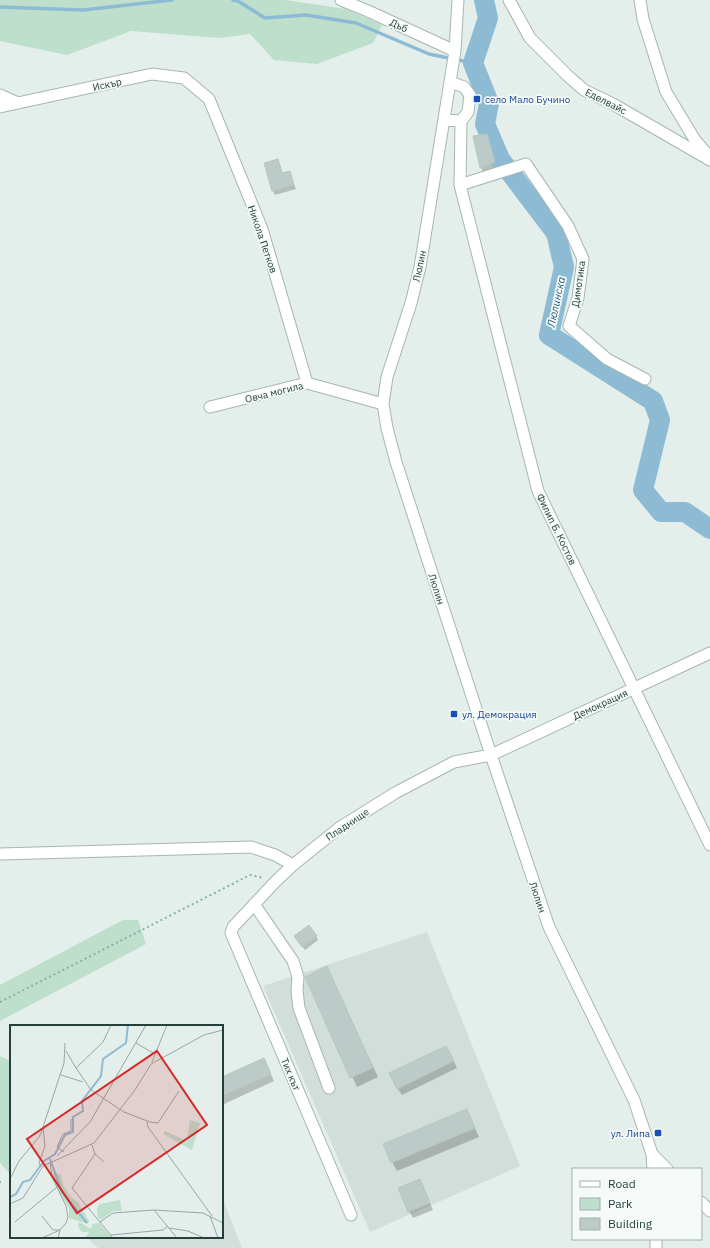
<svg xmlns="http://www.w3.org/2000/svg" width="710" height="1248" font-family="'IBM Plex Sans',sans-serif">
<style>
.built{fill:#d2deda}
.green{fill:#bddfcc}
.shadow{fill:#0003}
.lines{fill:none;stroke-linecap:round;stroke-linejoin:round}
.stream{stroke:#8cbbd3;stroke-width:3.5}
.river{stroke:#8cbbd3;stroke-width:20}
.building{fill:#bccbc8;stroke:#b6c7c3}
.minor-casing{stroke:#a6b6b3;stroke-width:13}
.path{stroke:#84b1ac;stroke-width:2;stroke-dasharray:2 3;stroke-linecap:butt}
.minor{stroke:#fff;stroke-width:11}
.transit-dot{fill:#1a4fb4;stroke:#f5faf8;stroke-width:1.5}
.labels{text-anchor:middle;stroke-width:3.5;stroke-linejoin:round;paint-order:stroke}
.street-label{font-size:10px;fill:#23403d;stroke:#f5faf8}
.transit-label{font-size:10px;fill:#164399;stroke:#f5faf8;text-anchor:start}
.water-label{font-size:11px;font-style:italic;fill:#1c5b7d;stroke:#f5faf8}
.inset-river{fill:none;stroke:#8cbbd3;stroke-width:2}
.inset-road{fill:none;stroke:#97a8a5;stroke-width:1}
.view{fill:#d62828;fill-opacity:0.15;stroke:#d62828;stroke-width:2}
.inset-edge{fill:none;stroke:#23403d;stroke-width:2}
</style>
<rect width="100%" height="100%" fill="#e4eeeb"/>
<path class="built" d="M 427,932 L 520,1166 L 370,1232 L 263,986 Z
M 222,1197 L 242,1248 L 98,1248 L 87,1237 L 222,1237 Z"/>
<path class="green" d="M 0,0 L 285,0 L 346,9 L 382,25 L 373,43 L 317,64 L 274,60 L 250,34 L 219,38 L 131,31 L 67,55 L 0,41 Z
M 123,920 L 138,920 L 146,944 L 0,1021 L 0,985 Z
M 0,1056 L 11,1061 L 11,1175 L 0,1163 Z"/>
<path class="shadow" d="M 486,135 L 497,166 L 483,172 L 481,168 L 475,137 Z
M 278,160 L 283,174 L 289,172 L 296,189 L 275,195 L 273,191 L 265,164 Z
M 316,936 L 318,940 L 305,950 L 298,941 Z
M 327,968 L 378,1077 L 357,1087 L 306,977 Z
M 450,1053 L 457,1068 L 402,1095 L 398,1089 Z
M 267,1066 L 274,1081 L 222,1105 L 222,1078 Z
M 467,1110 L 479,1137 L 397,1171 L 392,1162 Z
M 423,1187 L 433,1210 L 413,1218 L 409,1211 Z"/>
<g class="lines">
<path class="stream" d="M 233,0 L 238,1 L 265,18 L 306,15 L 356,23 L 429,54 L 473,63
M 0,7 L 83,10 L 172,0"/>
<path class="river" d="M 484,0 L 488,18 L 473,63 L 489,103 L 485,124 L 500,159 L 556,233 L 564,267 L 549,335 L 653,401 L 660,420 L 643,490 L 661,512 L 685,512 L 710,529"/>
</g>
<path class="building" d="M 487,134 L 495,162 L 480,168 L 473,136 Z
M 278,159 L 282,173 L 290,171 L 294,185 L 272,191 L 264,163 Z
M 309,925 L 317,936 L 302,947 L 294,936 Z
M 327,966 L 373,1068 L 350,1078 L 305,977 Z
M 446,1046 L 454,1061 L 397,1089 L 389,1073 Z
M 264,1058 L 271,1074 L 222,1096 L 222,1077 Z
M 467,1109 L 475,1128 L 391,1163 L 383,1144 Z
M 420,1179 L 430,1203 L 408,1212 L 398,1188 Z"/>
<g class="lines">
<g class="minor-casing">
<path id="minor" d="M 341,0 L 368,11 L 455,51
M 458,0 L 455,51 L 420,267 L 411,303 L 387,377 L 383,404 L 387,428 L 396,462 L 491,755 L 549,927 L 634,1100 L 652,1154 L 653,1169
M 509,0 L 530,38 L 568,76 L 584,90 L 613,104 L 710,160
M 640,0 L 643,19 L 666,92 L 695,140 L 708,155
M 0,95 L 18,103
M 0,107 L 152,74 L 184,78 L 209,99 L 262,229 L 307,383
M 444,120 L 461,121 L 468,112 L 470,95 L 464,87 L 450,82
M 461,121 L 460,185 L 538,491 L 710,845
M 460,185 L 526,164 L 568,226 L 583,259 L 578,298 L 569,326 L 607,359 L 645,379
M 210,407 L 307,383 L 383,404
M 0,854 L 251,847 L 275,855 L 293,865
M 254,904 L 293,961 L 298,977 L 297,991 L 299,1008 L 329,1088
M 652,1154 L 667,1169
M 701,1202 L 710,1211
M 351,1215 L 231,933 L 233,927 L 275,882 L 293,865 L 339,828 L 395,793 L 454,762 L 491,755 L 710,653
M 656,1248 L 656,1239"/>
</g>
<path class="path" d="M 0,1002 L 250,875 L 264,878
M 0,1181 L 0,1186"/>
<use href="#minor" class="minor"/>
</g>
<g class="transit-dot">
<rect x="473" y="95" width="8" height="8" rx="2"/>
<rect x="450" y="710" width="8" height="8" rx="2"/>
<rect x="654" y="1129" width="8" height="8" rx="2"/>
</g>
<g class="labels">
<g class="street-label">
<text transform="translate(399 25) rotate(25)" y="4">Дъб</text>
<text transform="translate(107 84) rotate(-12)" y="4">Искър</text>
<text transform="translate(606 101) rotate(27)" y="4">Еделвайс</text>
<text transform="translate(263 239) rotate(71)" y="4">Никола Петков</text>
<text transform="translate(419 266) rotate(-78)" y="4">Люлин</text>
<text transform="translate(578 284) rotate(-82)" y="4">Димотика</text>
<text transform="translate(274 392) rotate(-14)" y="4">Овча могила</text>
<text transform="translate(557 529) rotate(64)" y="4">Филип Б. Костов</text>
<text transform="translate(437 589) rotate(72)" y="4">Люлин</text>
<text transform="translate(600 704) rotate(-25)" y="4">Демокрация</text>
<text transform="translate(347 824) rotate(-34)" y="4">Пладнище</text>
<text transform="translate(538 897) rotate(71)" y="4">Люлин</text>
<text transform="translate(291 1074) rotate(67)" y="4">Тих кът</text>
</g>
<g class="transit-label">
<text x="485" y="103">село Мало Бучино</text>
<text x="462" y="718">ул. Демокрация</text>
<text x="650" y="1137" text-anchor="end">ул. Липа</text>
</g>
<g class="water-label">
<text transform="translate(556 302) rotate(-78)" y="4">Люлинска</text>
</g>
</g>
<g transform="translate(10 1025)">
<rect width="213" height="213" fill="#e4eeeb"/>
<path d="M 180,95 L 190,98 L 182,125 L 153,109 L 155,106 L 177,116 ZM 42,146 L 51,150 L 53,160 L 61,172 L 68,177 L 79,196 L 78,199 L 59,193 L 59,183 L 48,166 ZM 110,175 L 112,186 L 103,186 L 92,194 L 88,193 L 87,183 L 90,179 ZM 69,197 L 81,204 L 82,199 L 89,198 L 102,213 L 75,213 L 79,207 L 72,207 L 68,202 Z" fill="#bddfcc"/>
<path class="inset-river" d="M 40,134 L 52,167 L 77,198M 0,172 L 6,169 L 13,157 L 20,155 L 34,136 L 45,129 L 55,110 L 63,107 L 63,92 L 73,86 L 72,76 L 91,51 L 93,34 L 116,18 L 118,0"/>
<path class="inset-road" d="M 126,18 L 143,28M 56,26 L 66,43 L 93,17 L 101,0M 142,37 L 157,0M 66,43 L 81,65 L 114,87 L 140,97 L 148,98 L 169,66M 51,50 L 73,57M 137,97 L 138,102 L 202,191M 82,120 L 85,129 L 94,137M 54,127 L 47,122 L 53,109 L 61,106 L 61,94M 85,129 L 62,163 L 103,213M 47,131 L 80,97 L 136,0M 31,142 L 29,138 L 35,121 L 33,102 L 54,38 L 55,18M 0,154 L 9,136 L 29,112 L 33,104M 0,179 L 13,173 L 33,141 L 84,118 L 125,65 L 141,39 L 194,10 L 213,5M 144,185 L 167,213M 32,191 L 43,205 L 50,205 L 48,213M 200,191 L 208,213M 5,197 L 47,162M 90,197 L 103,188 L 144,185 L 193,188 L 213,198M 159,203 L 178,206 L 194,213M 101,210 L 153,205 L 158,201M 32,213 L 50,205 L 56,198 L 58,192 L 56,181 L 42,152 L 40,137"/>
<path class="view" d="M 147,26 L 197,100 L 67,188 L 17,114 Z"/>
<rect width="213" height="213" class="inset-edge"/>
</g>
<rect x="572" y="1168" width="130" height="72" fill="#f5faf8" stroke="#a1b0ad"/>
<rect x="580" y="1181" width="20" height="6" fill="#ffffff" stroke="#a1b0ad"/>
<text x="608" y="1188" font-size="12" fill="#23403d">Road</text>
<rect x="580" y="1198" width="20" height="12" fill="#bddfcc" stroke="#a1b0ad"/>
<text x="608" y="1208" font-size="12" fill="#23403d">Park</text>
<rect x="580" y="1218" width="20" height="12" fill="#bccbc8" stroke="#a1b0ad"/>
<text x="608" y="1228" font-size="12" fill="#23403d">Building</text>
</svg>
